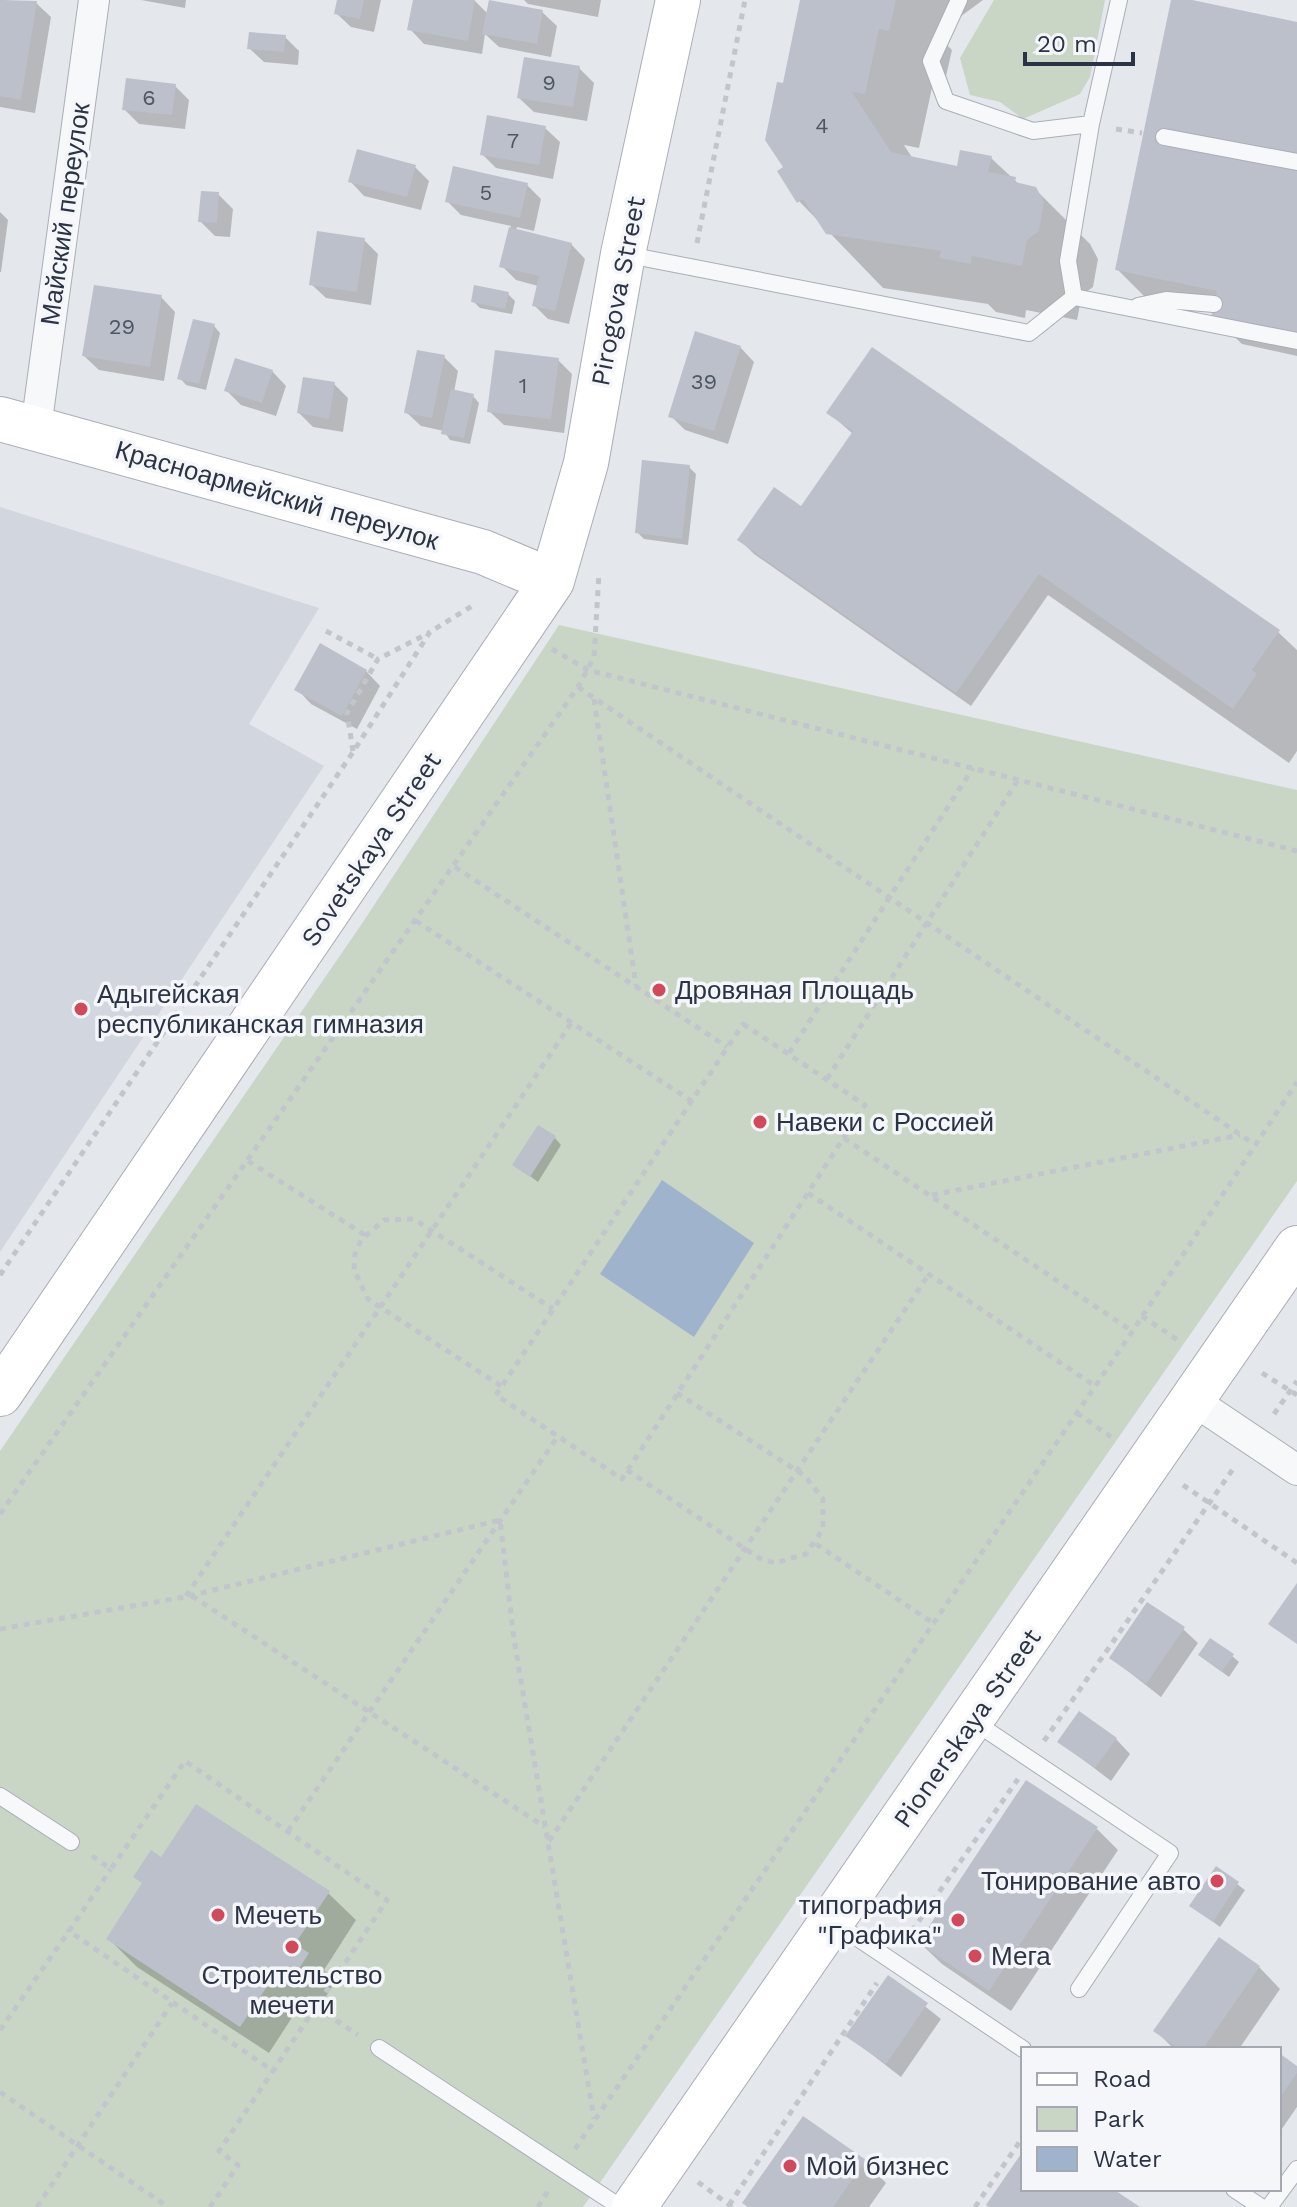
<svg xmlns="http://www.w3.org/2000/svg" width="1297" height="2207" font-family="'Work Sans',sans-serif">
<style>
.built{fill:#d2d6de}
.green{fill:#c9d6c5}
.water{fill:#9fb4cc}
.shadow{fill:#0003}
.building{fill:#bbc0ca}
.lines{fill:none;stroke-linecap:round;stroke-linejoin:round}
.lane-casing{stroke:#a9aeb7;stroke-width:18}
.street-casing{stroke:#a9aeb7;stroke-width:32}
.secondary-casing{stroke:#a9aeb7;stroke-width:46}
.path{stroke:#c2c5cb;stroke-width:5;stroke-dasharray:6 6;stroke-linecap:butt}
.lane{stroke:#f7f8fa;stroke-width:16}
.street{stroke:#f7f8fa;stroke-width:30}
.secondary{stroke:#fff;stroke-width:44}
.poi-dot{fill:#d1495b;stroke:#f4f6f9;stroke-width:3}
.labels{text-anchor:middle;stroke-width:7;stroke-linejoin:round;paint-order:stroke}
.number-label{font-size:22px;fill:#4f5766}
.street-label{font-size:26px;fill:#2b3445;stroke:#f4f6f9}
.poi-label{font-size:26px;fill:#2b3445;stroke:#f4f6f9;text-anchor:start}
</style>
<rect width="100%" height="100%" fill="#e4e7ec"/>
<path class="built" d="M 0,507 L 319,608 L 249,724 L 324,766 L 0,1252 Z"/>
<path class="green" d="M 994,0 L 1105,0 L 1090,77 L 1080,94 L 1023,119 L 1000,102 L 970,95 L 960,58 Z
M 559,625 L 1297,790 L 1297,1181 L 583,2207 L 0,2207 L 0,1451 L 361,925 Z"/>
<path class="water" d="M 662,1180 L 754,1243 L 694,1337 L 600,1274 Z"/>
<path class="shadow" d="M 0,0 L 36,3 L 51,17 L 35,113 L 0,107 Z
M 141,0 L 186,0 L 185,8 Z
M 339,0 L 381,0 L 374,32 L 351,27 L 336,13 Z
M 415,0 L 474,0 L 488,14 L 542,12 L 557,26 L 551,57 L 499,47 L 485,34 L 482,54 L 424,44 L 410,29 Z
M 524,0 L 601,0 L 598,17 L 528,4 Z
M 802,0 L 983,0 L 945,28 L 943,41 L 952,50 L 944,85 L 933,83 L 919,148 L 904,145 L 913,159 L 959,168 L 991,158 L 1021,186 L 1035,189 L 1090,244 L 1098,259 L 1093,287 L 1082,295 L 1077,320 L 1026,310 L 1025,318 L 996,312 L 988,304 L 883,288 L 799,201 L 785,168 L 785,85 Z
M 1173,0 L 1297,24 L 1297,356 L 1242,344 L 1214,317 L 1215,312 L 1145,297 L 1117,269 Z
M 285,37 L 299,51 L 298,65 L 264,62 L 249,48 Z
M 579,68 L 594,83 L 587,121 L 534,112 L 519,98 Z
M 175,86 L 189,100 L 185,129 L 139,124 L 124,109 Z
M 545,128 L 560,142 L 553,179 L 496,168 L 482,154 Z
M 414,166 L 429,181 L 421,210 L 364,196 L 350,181 Z
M 527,185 L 541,199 L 534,231 L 517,227 L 516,231 L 571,244 L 585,259 L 569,324 L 548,319 L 534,305 L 538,286 L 516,280 L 502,266 L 511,226 L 461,215 L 447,201 Z
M 218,194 L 233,209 L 230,237 L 215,236 L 200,221 Z
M 0,212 L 8,220 L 1,272 L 0,272 Z
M 364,240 L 378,254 L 371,305 L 326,298 L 311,284 Z
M 508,294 L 515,301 L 512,314 L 480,308 L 473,301 Z
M 161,297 L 175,312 L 164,381 L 99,370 L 84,356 Z
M 214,326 L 220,333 L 206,390 L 186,385 L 180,378 Z
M 740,347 L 754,362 L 728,444 L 685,430 L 671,416 Z
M 444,357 L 458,371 L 454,392 L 473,396 L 479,403 L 470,444 L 450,440 L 444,431 L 421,426 L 406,412 Z
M 558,360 L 572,374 L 564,433 L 504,425 L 489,411 Z
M 272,371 L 286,386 L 276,416 L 241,405 L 226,390 Z
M 334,384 L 348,398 L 343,432 L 313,427 L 299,413 Z
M 829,413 L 1278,632 L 1297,650 L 1297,751 L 1289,763 L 1048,595 L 971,706 L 754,554 L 740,540 L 802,508 L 853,434 Z
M 689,467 L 696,474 L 688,545 L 644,539 L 637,532 Z
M 366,671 L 380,686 L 357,729 L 311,704 L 297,689 Z
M 555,1138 L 561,1145 L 538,1182 L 514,1164 Z
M 1183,1629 L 1198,1643 L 1161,1697 L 1111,1658 Z
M 1232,1656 L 1239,1662 L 1229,1677 L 1207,1661 Z
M 1116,1739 L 1130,1754 L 1111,1781 L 1060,1742 Z
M 1097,1829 L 1118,1850 L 1011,2011 L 942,1964 L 920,1943 Z
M 162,1860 L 328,1893 L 356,1920 L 324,1970 L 335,1982 L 327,1995 L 318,2008 L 304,1999 L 269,2053 L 137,1967 L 109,1939 Z
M 1216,1869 L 1245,1890 L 1220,1927 L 1192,1906 Z
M 1219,1940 L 1259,1967 L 1280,1989 L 1239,2049 L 1174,2049 L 1156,2031 Z
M 888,1977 L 941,2019 L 901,2077 L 848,2036 Z
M 1279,2056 L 1297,2068 L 1297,2107 L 1279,2133 Z
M 865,2161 L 886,2183 L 869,2207 L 749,2207 Z"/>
<path class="building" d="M 0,0 L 37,1 L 21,100 L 0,96 Z
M 337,0 L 364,0 L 360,19 L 334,14 Z
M 413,0 L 475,0 L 468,41 L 407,30 Z
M 489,0 L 543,10 L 537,44 L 482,34 Z
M 800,0 L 896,0 L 889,31 L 879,29 L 865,94 L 852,92 L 891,152 L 957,166 L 960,150 L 992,156 L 988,172 L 1016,177 L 1015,182 L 1036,187 L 1044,202 L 1039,231 L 1027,240 L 1022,266 L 972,256 L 971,264 L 939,258 L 941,251 L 826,234 L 803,199 L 797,203 L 777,171 L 783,167 L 765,140 L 777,82 L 783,83 Z
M 1171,0 L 1192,0 L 1297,22 L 1297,335 L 1211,317 L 1217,291 L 1115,270 Z
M 249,32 L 286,35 L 284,52 L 247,49 Z
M 524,57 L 580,66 L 573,107 L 517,98 Z
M 126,78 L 176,84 L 172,115 L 122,110 Z
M 487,115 L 546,126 L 539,165 L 480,155 Z
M 357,149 L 416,165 L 407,197 L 348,182 Z
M 453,166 L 528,183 L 520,218 L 445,202 Z
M 201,191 L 219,192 L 217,223 L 198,222 Z
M 509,227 L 572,243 L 555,311 L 532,306 L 539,276 L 499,267 Z
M 317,231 L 365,238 L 357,292 L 309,285 Z
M 94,285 L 162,295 L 150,367 L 82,356 Z
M 474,285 L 509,292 L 505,309 L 471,302 Z
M 193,319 L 215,324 L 199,384 L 177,379 Z
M 695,331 L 741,346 L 714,431 L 668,417 Z
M 872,347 L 1280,630 L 1252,670 L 1257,674 L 1233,709 L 1039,574 L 956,693 L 737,540 L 774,487 L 801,506 L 853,431 L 826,413 Z
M 417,350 L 445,355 L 432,418 L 404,413 Z
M 495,350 L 559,358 L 551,419 L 487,412 Z
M 235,358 L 273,370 L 262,403 L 224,391 Z
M 303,377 L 335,382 L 329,419 L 297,413 Z
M 451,389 L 474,394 L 464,438 L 441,434 Z
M 642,460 L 690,465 L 682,539 L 635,533 Z
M 320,643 L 367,670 L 342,716 L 294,690 Z
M 538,1125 L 556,1136 L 530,1177 L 512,1165 Z
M 1297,1583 L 1297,1644 L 1268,1624 Z
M 1147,1602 L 1185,1627 L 1146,1684 L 1109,1658 Z
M 1210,1638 L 1234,1654 L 1222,1672 L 1198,1655 Z
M 1079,1711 L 1117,1738 L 1095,1768 L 1057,1742 Z
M 1026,1780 L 1098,1827 L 989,1991 L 918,1943 Z
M 196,1804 L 330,1891 L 295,1944 L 309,1953 L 300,1967 L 290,1982 L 276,1973 L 240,2027 L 106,1939 L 142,1883 L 133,1877 L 151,1850 L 161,1857 Z
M 1216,1866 L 1239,1882 L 1213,1922 L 1189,1906 Z
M 1219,1937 L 1260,1966 L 1203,2049 L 1179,2049 L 1153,2031 Z
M 888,1975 L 928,2003 L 886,2064 L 845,2036 Z
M 1279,2053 L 1297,2066 L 1297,2073 L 1279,2099 Z
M 803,2116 L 866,2160 L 833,2207 L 748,2207 L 742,2203 Z
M 1023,2151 L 1023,2189 L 1113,2189 L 1140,2207 L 989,2207 L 986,2205 Z"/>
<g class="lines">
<g class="lane-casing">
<path id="lane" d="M 959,0 L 931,61 L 946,101 L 1033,131 L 1091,124
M 1164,137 L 1297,162
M 623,254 L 1029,333 L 1074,297 L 1297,341
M 1074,297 L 1068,261 L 1091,124 L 1119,0
M 1138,306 L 1166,300 L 1214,304
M 973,1721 L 1170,1853 L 1079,1989
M 0,1796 L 71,1842
M 834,1922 L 1023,2049
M 379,2048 L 620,2207
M 1234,2189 L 1261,2207
M 1269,2207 L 1297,2169"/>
</g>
<g class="street-casing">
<path id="street" d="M 36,428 L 94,0
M 1194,1401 L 1297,1470"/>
</g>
<g class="secondary-casing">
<path id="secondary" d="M 0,419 L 483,552 L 552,581
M 0,1394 L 552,581 L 586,463 L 623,254 L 678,0
M 634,2207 L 1297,1248"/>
</g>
<path class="path" d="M 1116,129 L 1142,133
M 697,243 L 745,0
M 326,631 L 378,659
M 552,649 L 588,670 L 1297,851
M 578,687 L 1254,1144
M 594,699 L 636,986
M 353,751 L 347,713 L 378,659 L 429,633
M 455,867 L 727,1047
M 416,921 L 693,1102
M 743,1024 L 865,1105 L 622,1479 L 496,1395 Z
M 789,1053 L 973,768
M 827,1079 L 1018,780
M 844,1138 L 1132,1331
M 248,1161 L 365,1235
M 808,1193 L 1095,1386
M 932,1195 L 1240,1135
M 0,1275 L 353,752 L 430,632 L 472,606
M 1142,1316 L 1179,1341
M 1262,1373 L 1297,1395
M 501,1386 L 368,1299 L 354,1270 L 355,1254 L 361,1240 L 384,1220 L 414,1219 L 553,1309
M 1077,1413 L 1111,1437
M 1274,1414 L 1297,1381
M 627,1470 L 759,1558 L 775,1563 L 806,1554 L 823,1529 L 823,1499 L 805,1476 L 677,1393
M 1183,1485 L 1297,1563
M 0,1514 L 578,687 L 594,657 L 599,573
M 816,1544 L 933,1623
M 186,1596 L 572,1022
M 192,1596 L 545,1827
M 0,1629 L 185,1597 L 500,1520 L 514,1639 L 594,2119
M 1044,1741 L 1233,1469
M 288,1831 L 558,1436
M 549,1841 L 929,1274
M 92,1856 L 111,1869 L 185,1761 L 387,1900 L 273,2071 L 69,1931 L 111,1869
M 905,1941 L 1018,1779
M 316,2007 L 358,2035
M 0,2030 L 69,1931
M 0,2092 L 168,2207
M 575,2149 L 1128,1338 L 1297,1082
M 698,2182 L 732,2207
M 729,2205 L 877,1983
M 37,2207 L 172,2003
M 210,2207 L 238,2165 L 219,2151 L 273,2071
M 538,2207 L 548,2191
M 975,2207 L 1023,2137"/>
<use href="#lane" class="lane"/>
<use href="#street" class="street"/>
<use href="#secondary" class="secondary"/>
</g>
<g class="poi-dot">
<circle cx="659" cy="990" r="8"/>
<circle cx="81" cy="1009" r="8"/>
<circle cx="760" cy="1122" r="8"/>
<circle cx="1217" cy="1881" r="8"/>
<circle cx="218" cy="1915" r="8"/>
<circle cx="958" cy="1920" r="8"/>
<circle cx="292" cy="1947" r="8"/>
<circle cx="975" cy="1956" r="8"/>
<circle cx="790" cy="2166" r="8"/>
</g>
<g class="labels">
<g class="number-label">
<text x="549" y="90">9</text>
<text x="149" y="105">6</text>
<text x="822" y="133">4</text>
<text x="513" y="148">7</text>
<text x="486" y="200">5</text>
<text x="122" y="334">29</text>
<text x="704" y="389">39</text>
<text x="523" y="393">1</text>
</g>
<g class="street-label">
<text transform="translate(65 214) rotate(-82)" y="9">Майский переулок</text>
<text transform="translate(618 291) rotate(-79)" y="9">Pirogova Street</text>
<text transform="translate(277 495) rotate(16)" y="9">Красноармейский переулок</text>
<text transform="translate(371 849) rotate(-56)" y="9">Sovetskaya Street</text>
<text transform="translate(967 1728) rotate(-55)" y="9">Pionerskaya Street</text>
</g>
<g class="poi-label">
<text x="675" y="999">Дровяная Площадь</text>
<text x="97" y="1003">Адыгейская<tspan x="97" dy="30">республиканская гимназия</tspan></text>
<text x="776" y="1131">Навеки с Россией</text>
<text x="1201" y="1890" text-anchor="end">Тонирование авто</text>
<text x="942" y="1914" text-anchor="end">типография<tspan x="942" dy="30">"Графика"</tspan></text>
<text x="234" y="1924">Мечеть</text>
<text x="991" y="1965">Мега</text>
<text x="292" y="1984" text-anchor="middle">Строительство<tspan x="292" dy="30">мечети</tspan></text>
<text x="806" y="2175">Мой бизнес</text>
</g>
</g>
<rect x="1021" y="2047" width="260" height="144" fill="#f4f6f9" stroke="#a4a8b1" stroke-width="2"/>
<rect x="1037" y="2073" width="40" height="12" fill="#ffffff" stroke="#a4a8b1" stroke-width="2"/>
<text x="1093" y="2087" font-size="24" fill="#2b3445">Road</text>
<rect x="1037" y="2107" width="40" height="24" fill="#c9d6c5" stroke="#a4a8b1" stroke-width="2"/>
<text x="1093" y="2127" font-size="24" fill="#2b3445">Park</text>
<rect x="1037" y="2147" width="40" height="24" fill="#9fb4cc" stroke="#a4a8b1" stroke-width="2"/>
<text x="1093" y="2167" font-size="24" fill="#2b3445">Water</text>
<path d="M1025 52v12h108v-12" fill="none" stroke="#2b3445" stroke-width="4"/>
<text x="1037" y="52" font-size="24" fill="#2b3445" stroke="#f4f6f9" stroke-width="6" paint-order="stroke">20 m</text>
</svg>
